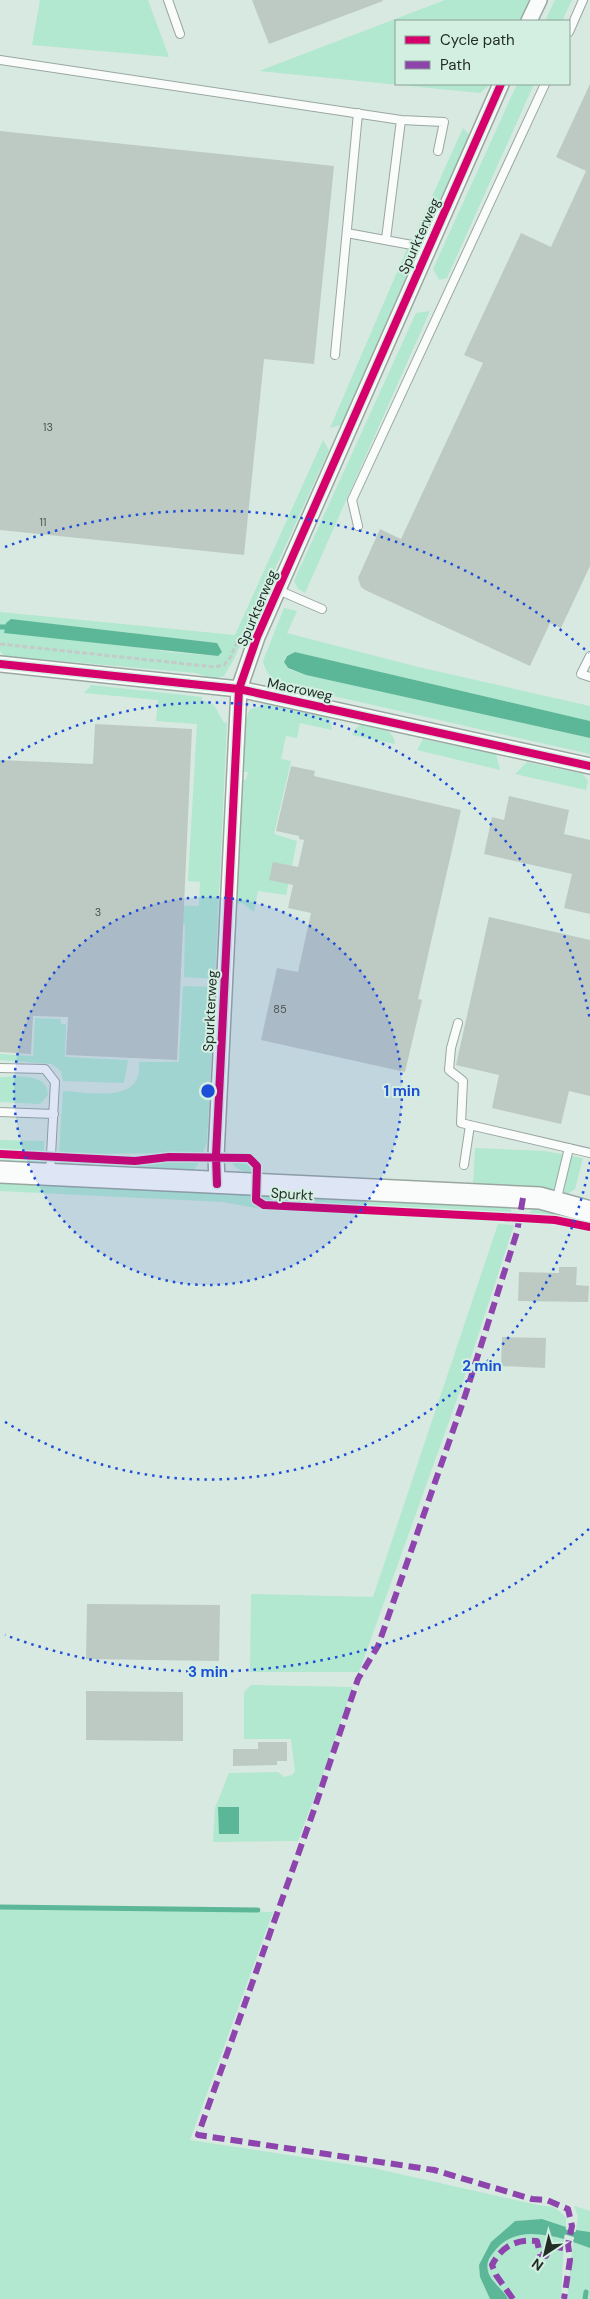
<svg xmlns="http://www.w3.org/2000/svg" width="590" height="2299" font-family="'DM Sans',sans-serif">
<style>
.green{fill:#b2e7d0;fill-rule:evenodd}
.water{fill:#5cb798}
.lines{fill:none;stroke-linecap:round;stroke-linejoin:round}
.stream{stroke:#5cb798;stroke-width:5}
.building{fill:#bdcac4}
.lane-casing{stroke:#9aa7a1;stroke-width:10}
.street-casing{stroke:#9aa7a1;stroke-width:18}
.secondary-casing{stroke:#9aa7a1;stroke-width:24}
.path{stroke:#c5cac8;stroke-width:3;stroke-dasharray:5 2.5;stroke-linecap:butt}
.lane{stroke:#f9fcfa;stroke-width:8}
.street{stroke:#f9fcfa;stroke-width:15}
.secondary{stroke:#f9fcfa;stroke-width:21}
.quiet{stroke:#8e44ad;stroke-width:6;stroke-dasharray:12 6;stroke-linecap:butt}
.cycleway-casing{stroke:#d2efe1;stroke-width:11}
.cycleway{stroke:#d6006c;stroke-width:8}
.ring{fill:none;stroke:#1d4ed8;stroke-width:2.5;stroke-dasharray:2.5 5}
.labels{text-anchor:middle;stroke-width:4;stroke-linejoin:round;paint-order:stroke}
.number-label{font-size:11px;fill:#4a544f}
.street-label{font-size:14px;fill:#232d28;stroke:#d2efe1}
.centre{fill:#1d4ed8;stroke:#d2efe1;stroke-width:2.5}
.ring-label{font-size:15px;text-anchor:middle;font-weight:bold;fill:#1d4ed8;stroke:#d2efe1;stroke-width:4;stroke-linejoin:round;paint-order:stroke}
</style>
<rect width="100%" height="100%" fill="#d8e9e1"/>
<path class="green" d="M 40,0 L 148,0 L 169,57 L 32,45 Z
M 445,0 L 529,0 L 520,21 L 396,21 L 396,84 L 491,84 L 480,93 L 259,71 Z
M 555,0 L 572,0 L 562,21 L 545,21 Z
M 517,84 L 534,84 L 447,278 L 439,280 L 433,269 Z
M 463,128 L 470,135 L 427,228 L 417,230 Z
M 407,249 L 415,256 L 341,425 L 330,428 Z
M 430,311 L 305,593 L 298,589 L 294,581 L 416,313 Z
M 323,440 L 329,450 L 234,659 L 224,676 L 213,679 L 196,673 L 4,656 L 0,651 L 0,612 L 235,635 ZM 11,619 L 217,643 L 218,656 L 169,652 L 6,623 Z
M 284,608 L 297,611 L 287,633 L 418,667 L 590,706 L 590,721 L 295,652 L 286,656 L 284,662 L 288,669 L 306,675 L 590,738 L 590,754 L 280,684 C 271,677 265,672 263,661 Z
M 91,685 L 202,697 L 202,700 L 214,705 L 224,723 L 227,722 L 215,979 L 184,977 L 185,925 L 160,923 L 162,905 L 199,906 L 200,882 L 188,881 L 197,724 L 156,721 L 158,700 L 84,693 Z
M 264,704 L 324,715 L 330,719 L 332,730 L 300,723 L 297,738 L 286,736 L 281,759 L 291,761 L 274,834 L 297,841 L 286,895 L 258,891 L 254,912 L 242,903 L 235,904 L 240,779 L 246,780 L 248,772 L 242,772 L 243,719 L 246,719 L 250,709 L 262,706 Z
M 361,724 C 375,727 394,727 395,744 L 352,735 L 356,728 Z
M 423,739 L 496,754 L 500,770 L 417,750 Z
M 527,762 L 583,774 L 588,781 L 586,790 L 515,774 Z
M 183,986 L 215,987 L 207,1142 L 203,1153 L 59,1154 L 63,1091 C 91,1092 143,1105 139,1062 L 179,1062 Z
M 35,1018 L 61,1019 L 61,1024 L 66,1024 L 65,1057 L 128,1060 L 124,1083 L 63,1081 L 61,1071 L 52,1064 L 0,1060 L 0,1054 L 33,1056 Z
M 0,1077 C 15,1077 48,1072 48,1095 L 40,1104 L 0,1102 Z
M 0,1140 L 44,1141 L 44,1153 L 0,1151 Z
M 475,1148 L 545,1151 L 583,1158 L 575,1189 L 567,1194 L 473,1187 Z
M 0,1157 L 43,1159 L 39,1167 L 0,1165 Z
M 59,1160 L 136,1164 L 201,1160 L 194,1170 L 184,1173 L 63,1167 Z
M 230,1160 L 250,1162 L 252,1176 L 235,1167 Z
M 0,1182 L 251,1195 L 256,1206 L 262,1209 L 223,1202 L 0,1191 Z
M 259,1195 L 505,1206 L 510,1208 L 512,1213 L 285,1203 L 260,1199 Z
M 535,1207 L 590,1222 L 590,1225 L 528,1214 Z
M 498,1224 L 514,1225 L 460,1391 L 359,1672 L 250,1672 L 251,1594 L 373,1597 Z
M 251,1685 L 352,1687 L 326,1766 L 298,1841 L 213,1842 L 215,1808 L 229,1773 L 278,1772 L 284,1777 L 292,1775 L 295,1771 L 291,1739 L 244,1739 L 244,1692 Z
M 0,1908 L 273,1912 L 190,2140 L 373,2168 L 538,2205 L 554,2207 L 566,2217 L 566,2227 L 542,2219 L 515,2221 L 491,2242 L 480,2277 L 490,2299 L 0,2299 Z
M 574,2206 L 590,2211 L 590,2232 L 576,2230 L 578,2216 Z
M 518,2234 L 545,2234 L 564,2239 L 561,2299 L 508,2299 C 502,2290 494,2283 489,2274 C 479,2256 505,2241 518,2234 Z
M 573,2242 L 590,2248 L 590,2299 L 567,2299 Z"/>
<path class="water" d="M 11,619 L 217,643 L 222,652 L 218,656 L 4,633 L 6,623 Z
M 295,652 L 590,721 L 590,738 L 306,675 L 288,668 L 284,662 L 287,656 Z
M 218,1807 L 239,1807 L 239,1834 L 219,1834 Z
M 542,2219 L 566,2227 L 564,2239 C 539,2233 511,2228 493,2253 C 489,2258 486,2263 488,2271 C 490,2281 503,2289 508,2299 L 490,2299 L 480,2277 L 479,2265 L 491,2242 L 515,2221 Z
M 576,2230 L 590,2232 L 590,2248 L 573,2242 Z"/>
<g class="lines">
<path class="stream" d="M 0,627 L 6,627
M 0,1907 L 258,1910
M 559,2230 L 590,2239
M 585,2299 L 586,2292"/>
</g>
<path class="building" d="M 252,0 L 382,0 L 383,1 L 269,44 Z
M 590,84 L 590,566 L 561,628 L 550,623 L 530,666 L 365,590 L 361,587 L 358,578 L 380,529 L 401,539 L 483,363 L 464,355 L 521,233 L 551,247 L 586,171 L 556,157 Z
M 0,131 L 334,166 L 314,364 L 264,359 L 244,555 L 0,530 Z
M 95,724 L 192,729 L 177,1060 L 66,1055 L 68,1017 L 33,1016 L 31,1054 L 0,1052 L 0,760 L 93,764 Z
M 291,766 L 315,771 L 314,776 L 461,810 L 418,999 L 422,1000 L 405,1072 L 261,1040 L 277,968 L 298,972 L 311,913 L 288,908 L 293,885 L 269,880 L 273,862 L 298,867 L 304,840 L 299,839 L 299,836 L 276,831 Z
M 509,796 L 569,810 L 564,834 L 590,840 L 590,914 L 564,908 L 572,874 L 484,854 L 492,817 L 504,820 Z
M 489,917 L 590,940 L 590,1096 L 569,1091 L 561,1124 L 492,1108 L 499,1075 L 456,1065 Z
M 559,1267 L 577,1267 L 576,1285 L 589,1286 L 588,1302 L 518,1301 L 519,1272 L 559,1273 Z
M 502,1337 L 546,1338 L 545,1368 L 501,1366 Z
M 87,1604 L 220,1605 L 219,1661 L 86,1659 Z
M 86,1691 L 183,1692 L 183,1741 L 86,1740 Z
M 258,1742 L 287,1742 L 287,1761 L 277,1761 L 277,1765 L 233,1766 L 233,1749 L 258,1749 Z"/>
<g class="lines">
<g class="lane-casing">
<path id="lane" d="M 168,0 L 180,34
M 569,32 L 583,0
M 0,60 L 401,120 L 444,122 L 438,151
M 347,233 L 428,248
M 386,239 L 401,120
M 335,355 L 358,113
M 358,526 L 352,500 L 545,84
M 278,590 L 322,609
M 590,656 L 581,674 L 590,677
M 458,1023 L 451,1048 L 449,1070 L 463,1081 L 461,1123 L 590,1153
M 0,1068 L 45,1069 L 55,1082 L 50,1173
M 0,1112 L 54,1114
M 464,1165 L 470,1125
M 556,1202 L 569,1148"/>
</g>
<g class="street-casing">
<path id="street" d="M 529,21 L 539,0
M 0,664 L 239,689 L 590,766
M 217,1184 L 216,1156 L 239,689 L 257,637 L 501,84"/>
</g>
<g class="secondary-casing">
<path id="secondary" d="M 0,1172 L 540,1198 L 590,1212"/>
</g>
<path class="path" d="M 0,644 L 215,667 L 224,665 L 230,658 L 238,640"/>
<use href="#lane" class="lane"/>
<use href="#street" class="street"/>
<use href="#secondary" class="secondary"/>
<path class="quiet" d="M 523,1198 L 517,1232 L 465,1396 L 378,1646 L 358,1679 L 315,1807 L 198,2135 L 434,2170 L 532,2199 L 547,2200 L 568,2209 L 572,2226 L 568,2244 L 570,2260 L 564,2299
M 513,2299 L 496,2275 L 492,2265 C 502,2246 516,2239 537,2241 L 540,2254 L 546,2256 L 551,2246 L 569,2249"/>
<g class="cycleway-casing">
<path id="cycleway" d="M 0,664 L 239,689 L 590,766
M 0,1154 L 135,1161 L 169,1157 L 249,1158 L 257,1166 L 256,1200 L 264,1205 L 502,1217 L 555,1220 L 590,1227
M 217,1184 L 216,1156 L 239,689 L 257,637 L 501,84"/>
</g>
<use href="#cycleway" class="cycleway"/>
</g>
<circle cx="208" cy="1091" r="194" fill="#1d4ed8" fill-opacity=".12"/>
<g class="ring">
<circle cx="208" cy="1091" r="194"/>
<path d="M590 1162A388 388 0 0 1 2 1420M2 762A388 388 0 0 1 590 1020"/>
<path d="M589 1529A581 581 0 0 1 5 1635M5 547A581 581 0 0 1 589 653"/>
</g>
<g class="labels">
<g class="number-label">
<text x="48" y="431">13</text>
<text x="43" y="526">11</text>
<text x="98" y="916">3</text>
<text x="280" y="1013">85</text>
</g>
<g class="street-label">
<text transform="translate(419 236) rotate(-66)" y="5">Spurkterweg</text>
<text transform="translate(257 608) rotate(-67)" y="5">Spurkterweg</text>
<text transform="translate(300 689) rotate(12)" y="5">Macroweg</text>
<text transform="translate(210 1011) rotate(-87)" y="5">Spurkterweg</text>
<text transform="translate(292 1194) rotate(4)" y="5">Spurkt</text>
</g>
</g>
<circle cx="208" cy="1091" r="8" class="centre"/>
<g class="ring-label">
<text x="402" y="1096">1 min</text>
<text x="482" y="1371">2 min</text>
<text x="208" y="1677">3 min</text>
</g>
<rect x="395" y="20" width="175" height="65" fill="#d2efe1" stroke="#8ca197"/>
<rect x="405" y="36" width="25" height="8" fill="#d6006c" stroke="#8ca197"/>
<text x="440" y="45" font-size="15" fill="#232d28">Cycle path</text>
<rect x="405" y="61" width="25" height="8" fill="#8e44ad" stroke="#8ca197"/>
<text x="440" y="70" font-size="15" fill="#232d28">Path</text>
<g transform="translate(545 2254) rotate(215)" stroke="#d2efe1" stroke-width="4" paint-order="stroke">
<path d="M0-4L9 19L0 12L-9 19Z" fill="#232d28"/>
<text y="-8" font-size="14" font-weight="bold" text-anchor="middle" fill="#232d28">N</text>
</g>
</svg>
